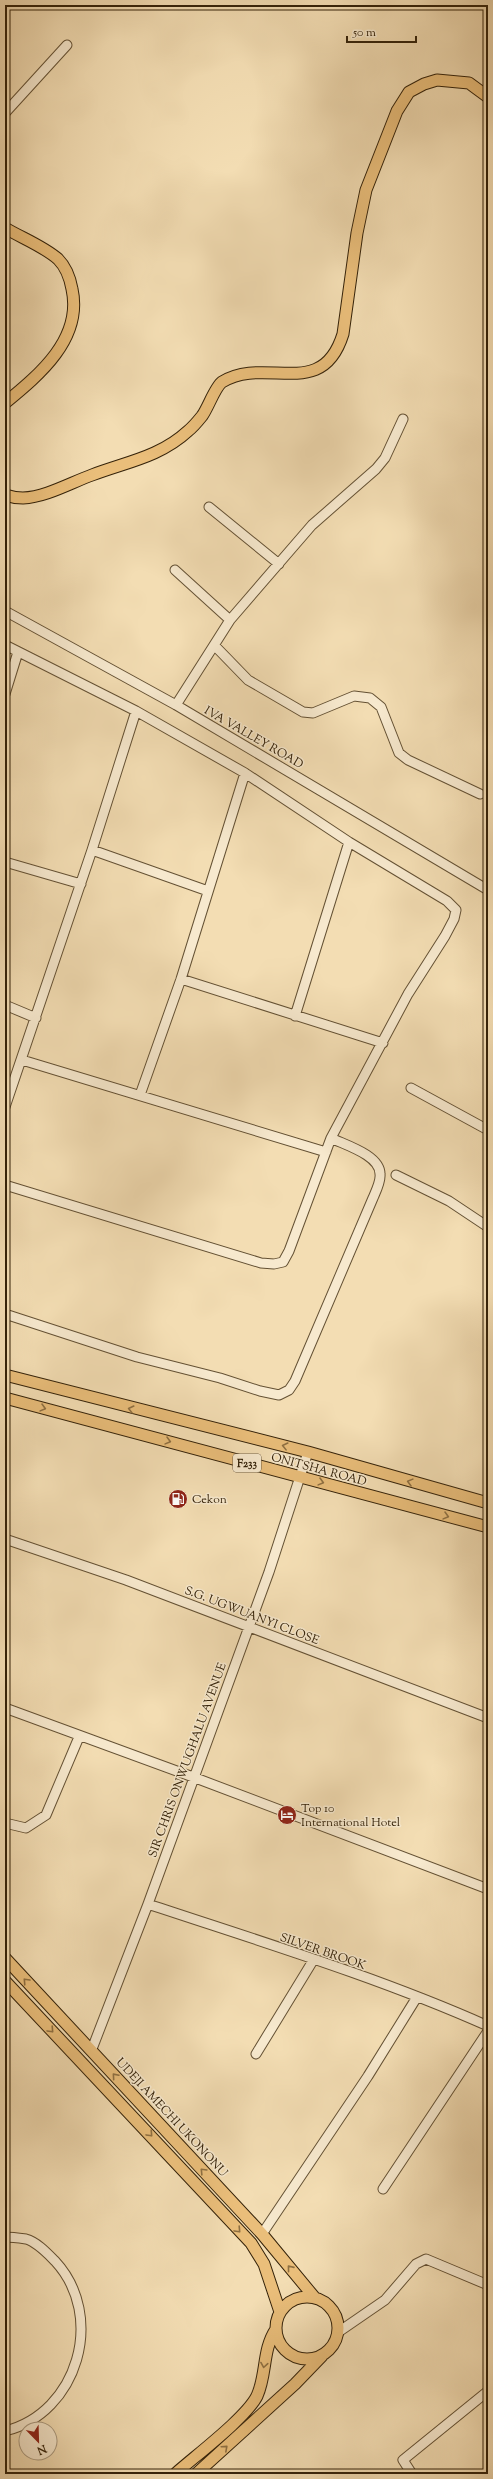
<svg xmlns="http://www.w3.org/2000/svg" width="493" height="2479" font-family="'Sorts Mill Goudy',serif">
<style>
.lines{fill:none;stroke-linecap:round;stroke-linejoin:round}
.minor-casing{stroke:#645134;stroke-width:11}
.major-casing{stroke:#342209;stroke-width:13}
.minor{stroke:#f7e9ce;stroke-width:9}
.major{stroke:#eabe7a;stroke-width:11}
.oneway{stroke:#8f7042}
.labels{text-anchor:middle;stroke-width:3;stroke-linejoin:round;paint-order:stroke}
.shield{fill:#f7e9ce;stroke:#6e5e44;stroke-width:1}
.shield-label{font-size:11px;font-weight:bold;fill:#342209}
.street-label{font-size:12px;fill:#342209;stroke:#f7e9ce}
.poi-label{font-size:12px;fill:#342209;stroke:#f7e9ce;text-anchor:start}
</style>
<rect width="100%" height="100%" fill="#f3ddb3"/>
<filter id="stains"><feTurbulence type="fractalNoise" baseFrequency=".005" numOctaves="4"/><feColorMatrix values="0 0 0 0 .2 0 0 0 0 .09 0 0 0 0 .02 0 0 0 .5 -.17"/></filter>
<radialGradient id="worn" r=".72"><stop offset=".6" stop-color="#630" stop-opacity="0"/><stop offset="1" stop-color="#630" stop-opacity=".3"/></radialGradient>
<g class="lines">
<g class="minor-casing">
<path id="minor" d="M 5,113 L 67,45
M 209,507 L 279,564
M 175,570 L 230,620
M 5,611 L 176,705 L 488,890
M 5,645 L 136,711 L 245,773 L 349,842 L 447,901 L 456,910 L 454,919 L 445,936 L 408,994 L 331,1138 L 289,1251 L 283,1262 L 274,1264 L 261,1263 L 5,1185
M 214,645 L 248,680 L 303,712 L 313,713 L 354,696 L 370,698 L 381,707 L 399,753 L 408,760 L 480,794
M 5,694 L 18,652
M 176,705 L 230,620 L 312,525 L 376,469 L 385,458 L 403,419
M 92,850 L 208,891
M 5,862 L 81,884
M 181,979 L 383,1043
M 5,1005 L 36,1018
M 295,1016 L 349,842
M 22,1060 L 326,1152
M 411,1088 L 488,1130
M 140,1095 L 181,979 L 245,773
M 5,1107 L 92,850 L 136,711
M 396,1175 L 449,1201 L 488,1227
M 5,1314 L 137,1357 L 220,1378 L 260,1391 L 279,1395 L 289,1390 L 295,1381 L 373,1198 C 376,1191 381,1181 380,1174 C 380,1155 345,1145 331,1138
M 5,1539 L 126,1580 L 488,1718
M 5,1708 L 193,1777 L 488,1889
M 5,1823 L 26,1828 L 46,1815 L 79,1737
M 148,1904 C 262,1942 378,1977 488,2026
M 92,2049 L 148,1904 L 269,1572 L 308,1452
M 256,2054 L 314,1959
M 383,2189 L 488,2031
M 262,2234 L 368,2076 L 417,1997
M 5,2237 C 12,2237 19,2238 26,2239 C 37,2242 47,2253 55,2261 C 106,2316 78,2413 5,2431
M 337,2333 L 385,2300 L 416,2264 L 426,2259 L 488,2285
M 412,2474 L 403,2460 L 488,2391"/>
</g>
<g class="major-casing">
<path id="major" d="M 5,228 C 22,238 43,246 58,259 C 66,267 70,278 72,289 C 83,339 39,375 5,403
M 5,495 C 11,497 17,498 23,498 C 46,497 70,483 92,475 C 126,462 160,457 188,431 C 193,427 198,421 202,416 C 208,408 215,387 222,382 C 266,355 322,402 343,334 L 357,233 L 366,190 L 397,111 L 409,92 L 424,84 L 437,80 L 469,83 L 488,97
M 5,1375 L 308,1452 L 488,1503
M 5,1398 L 488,1527
M 5,1958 L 262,2234 L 315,2298
M 5,1981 L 251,2243 L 264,2264 L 280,2312
M276 2328a31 31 0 1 1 62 0a31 31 0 1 1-62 0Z
M 175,2474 C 195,2456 246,2418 257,2396 C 267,2374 262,2350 276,2329
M 196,2474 L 295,2384 L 322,2356"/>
</g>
<use href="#minor" class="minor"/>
<use href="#major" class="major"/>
</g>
<defs><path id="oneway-chevron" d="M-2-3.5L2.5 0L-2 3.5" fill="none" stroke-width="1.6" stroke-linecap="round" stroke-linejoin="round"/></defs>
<g class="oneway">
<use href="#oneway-chevron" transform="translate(43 1408) rotate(15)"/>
<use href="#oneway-chevron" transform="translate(131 1409) rotate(-166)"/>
<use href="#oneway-chevron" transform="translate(168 1441) rotate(15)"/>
<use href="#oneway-chevron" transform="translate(285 1446) rotate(-166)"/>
<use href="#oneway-chevron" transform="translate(321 1482) rotate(15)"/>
<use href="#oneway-chevron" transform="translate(410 1482) rotate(-165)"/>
<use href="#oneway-chevron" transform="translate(446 1516) rotate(15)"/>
<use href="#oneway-chevron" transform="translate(26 1981) rotate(-133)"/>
<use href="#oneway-chevron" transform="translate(51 2030) rotate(47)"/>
<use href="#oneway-chevron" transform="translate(115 2076) rotate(-131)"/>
<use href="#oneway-chevron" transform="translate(150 2134) rotate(47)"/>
<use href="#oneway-chevron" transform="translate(203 2171) rotate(-134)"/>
<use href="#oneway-chevron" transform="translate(238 2230) rotate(47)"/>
<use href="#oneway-chevron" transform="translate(290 2268) rotate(-129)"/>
<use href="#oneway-chevron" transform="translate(264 2365) rotate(99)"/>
<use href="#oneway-chevron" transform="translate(225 2448) rotate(-42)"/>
</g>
<defs>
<g id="fuel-disc" transform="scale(1)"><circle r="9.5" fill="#8f2418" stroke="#f7e9ce"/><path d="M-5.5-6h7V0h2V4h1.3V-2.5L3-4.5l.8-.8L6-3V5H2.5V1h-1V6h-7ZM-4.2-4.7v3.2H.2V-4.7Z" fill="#fff"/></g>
<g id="hotel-disc" transform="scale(1)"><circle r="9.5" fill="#8f2418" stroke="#f7e9ce"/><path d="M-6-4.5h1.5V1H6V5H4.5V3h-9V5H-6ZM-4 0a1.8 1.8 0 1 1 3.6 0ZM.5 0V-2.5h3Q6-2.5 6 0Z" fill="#fff"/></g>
</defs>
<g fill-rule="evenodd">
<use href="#fuel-disc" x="178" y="1499"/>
<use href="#hotel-disc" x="287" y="1815"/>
</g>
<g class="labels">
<rect class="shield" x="233" y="1454" width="28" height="18" rx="3"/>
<g class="shield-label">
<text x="247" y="1467">F233</text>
</g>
<g class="street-label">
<text transform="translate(254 737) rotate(30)" y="4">IVA VALLEY ROAD</text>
<text transform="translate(319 1469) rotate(15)" y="4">ONITSHA ROAD</text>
<text transform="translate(252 1615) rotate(21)" y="4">S.G. UGWUANYI CLOSE</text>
<text transform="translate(187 1760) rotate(-70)" y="4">SIR CHRIS ONWUGHALU AVENUE</text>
<text transform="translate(323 1951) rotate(19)" y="4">SILVER BROOK</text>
<text transform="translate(172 2117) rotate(47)" y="4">UDEJI AMECHI UKONONU</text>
</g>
<g class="poi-label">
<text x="192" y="1503">Cekon</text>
<text x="301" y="1812">Top 10<tspan x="301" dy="14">International Hotel</tspan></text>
</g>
</g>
<rect width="493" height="2479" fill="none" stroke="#f3ddb3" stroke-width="20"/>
<rect x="6" y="6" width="481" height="2467" fill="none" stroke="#342209" stroke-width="2"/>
<rect x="10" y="10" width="473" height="2459" fill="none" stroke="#342209"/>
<g transform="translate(38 2441) rotate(157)"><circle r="19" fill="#f7e9ce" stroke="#a9997f"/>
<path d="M0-3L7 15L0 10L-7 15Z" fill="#8f2418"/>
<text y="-6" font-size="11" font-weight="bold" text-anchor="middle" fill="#342209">N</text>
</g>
<path d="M347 36v6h69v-6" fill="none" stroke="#342209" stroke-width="2"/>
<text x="353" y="36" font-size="12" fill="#342209" stroke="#f7e9ce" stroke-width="3" paint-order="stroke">50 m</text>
<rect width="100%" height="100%" filter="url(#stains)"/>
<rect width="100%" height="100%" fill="url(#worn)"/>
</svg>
